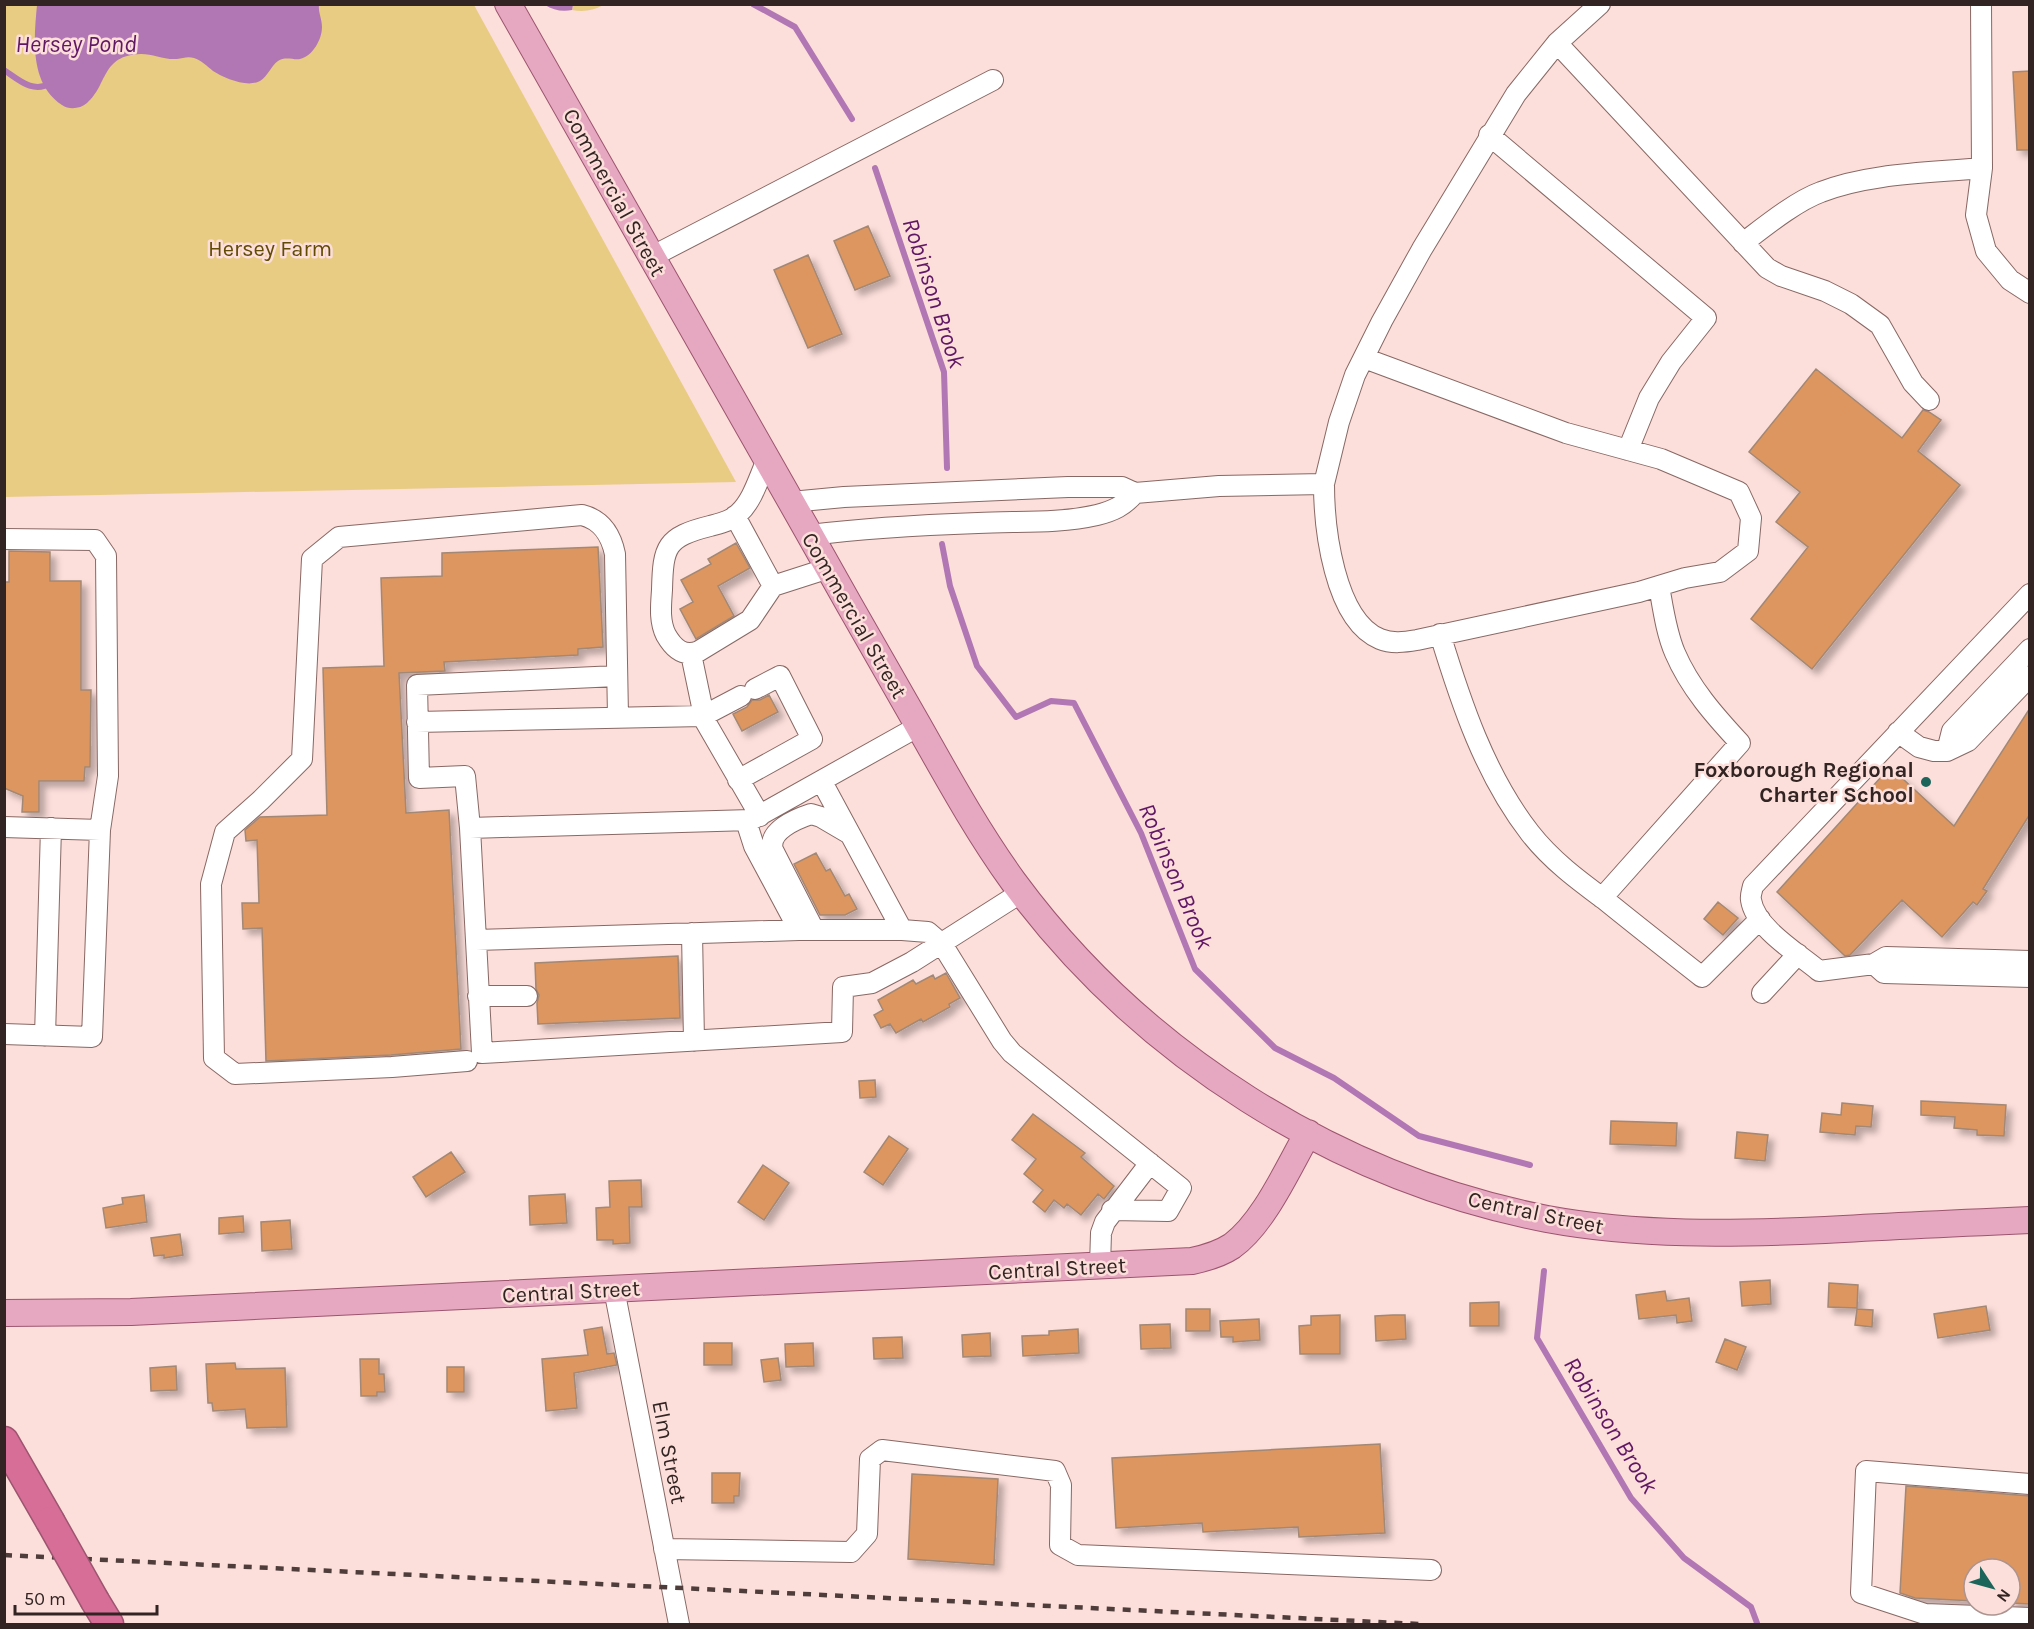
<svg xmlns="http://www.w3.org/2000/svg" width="2034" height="1629" font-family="Karla,sans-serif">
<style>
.green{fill:#e9cc84}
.water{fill:#b177b4}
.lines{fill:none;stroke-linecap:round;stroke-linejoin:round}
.stream{stroke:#b177b4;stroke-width:6}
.building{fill:#dd9660;stroke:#a28875;stroke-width:1.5;filter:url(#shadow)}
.minor-casing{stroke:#886864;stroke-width:22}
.major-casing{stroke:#9d546f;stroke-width:28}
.highway-casing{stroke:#9d546f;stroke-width:31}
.minor{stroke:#fff;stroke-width:20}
.major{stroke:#e6a8c1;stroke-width:26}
.highway{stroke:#d66e98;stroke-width:28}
.rail{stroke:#4e3d3b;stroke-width:4.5;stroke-dasharray:8 8;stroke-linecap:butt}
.highway-bridge-casing{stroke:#9d546f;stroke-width:31;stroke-linecap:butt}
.highway-bridge{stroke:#d66e98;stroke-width:28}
.poi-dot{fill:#1c655a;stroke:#fcdeda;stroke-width:2}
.labels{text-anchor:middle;stroke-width:5;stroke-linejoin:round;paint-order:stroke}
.street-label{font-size:22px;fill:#322422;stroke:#fcdeda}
.park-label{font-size:22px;fill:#604a04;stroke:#fcdeda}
.poi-label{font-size:22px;font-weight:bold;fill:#322422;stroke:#fcdeda;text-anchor:end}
.water-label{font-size:24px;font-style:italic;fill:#601865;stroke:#fcdeda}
</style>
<defs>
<filter id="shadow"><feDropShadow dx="5.5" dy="5.5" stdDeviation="3" flood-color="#0004"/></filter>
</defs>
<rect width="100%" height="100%" fill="#fcdeda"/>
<path class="green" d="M 4,5 L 474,5 L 736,482 L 5,497 Z
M 573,5 L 603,5 C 593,11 583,12 572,10 Z"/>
<path class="water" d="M 37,5 L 319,5 C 318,12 322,19 322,27 C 322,39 313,56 300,59 C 293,60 285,56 278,61 C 271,66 268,76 260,81 C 247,88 224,78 213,71 C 207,66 201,60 194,58 C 188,56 183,58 177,59 C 164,60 153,54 141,54 C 101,55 108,85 87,103 C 80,109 69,110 62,105 C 29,83 34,38 37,5 Z
M 545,5 L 573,5 L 572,10 C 562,12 553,10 545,5 Z"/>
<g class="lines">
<path class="stream" d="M 753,4 L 795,27 L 852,119
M 4,70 C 19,80 33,94 51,83
M 875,168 L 944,372 L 947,468
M 942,544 L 950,586 L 977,666 L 1016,717 L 1051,701 L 1074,703 L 1141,833 L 1195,969 L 1275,1048 L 1334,1078 L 1419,1136 L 1530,1165
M 1544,1271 L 1537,1338 L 1631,1498 L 1684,1558 L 1751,1607 L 1757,1623"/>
</g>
<path class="building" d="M 2030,71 L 2030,150 L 2017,150 L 2013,72 Z
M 868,226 L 890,276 L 855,290 L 834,241 Z
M 808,255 L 842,334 L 808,348 L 774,270 Z
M 1816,369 L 1902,438 L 1923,410 L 1929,412 L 1941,420 L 1918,451 L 1960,485 L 1812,669 L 1751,619 L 1808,547 L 1776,522 L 1800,492 L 1749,452 Z
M 736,543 L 750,568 L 718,586 L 734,616 L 696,639 L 680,609 L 693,602 L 681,580 L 711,564 L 708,559 Z
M 598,547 L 603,647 L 578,649 L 578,655 L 444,662 L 445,671 L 399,673 L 406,813 L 449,810 L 461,1049 L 391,1055 L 266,1061 L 262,928 L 243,929 L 242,903 L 259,903 L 257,840 L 246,841 L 245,830 L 260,817 L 327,815 L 323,668 L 384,666 L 381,578 L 442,576 L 442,553 Z
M 9,551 L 50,552 L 50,581 L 81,581 L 81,690 L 91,690 L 90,767 L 85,767 L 84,781 L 39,781 L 39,812 L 22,812 L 23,796 L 4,788 L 4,582 L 9,582 Z
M 769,695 L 778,712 L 742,731 L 733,714 L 747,707 L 752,700 L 760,700 Z
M 2030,708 L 2030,814 L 1983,889 L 1987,891 L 1977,905 L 1973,902 L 1942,937 L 1902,900 L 1850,955 L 1845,956 L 1777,892 L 1890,767 L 1954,826 Z
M 816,853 L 826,871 L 830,869 L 845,896 L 849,894 L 857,909 L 845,915 L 820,915 L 794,864 Z
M 1718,902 L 1738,918 L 1723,935 L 1704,919 Z
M 678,956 L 680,1018 L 538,1024 L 537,1003 L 539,995 L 536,989 L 535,963 Z
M 946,973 L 960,998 L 949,1004 L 950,1007 L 923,1022 L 921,1019 L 896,1033 L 890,1024 L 881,1028 L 874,1015 L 883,1010 L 878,1000 L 913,980 L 916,984 L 933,975 L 935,979 Z
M 875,1080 L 876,1097 L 860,1098 L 859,1081 Z
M 1921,1101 L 2006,1105 L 2004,1136 L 1977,1135 L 1977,1130 L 1954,1128 L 1955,1117 L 1921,1115 Z
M 1842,1103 L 1873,1106 L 1871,1127 L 1856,1126 L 1855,1135 L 1820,1132 L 1822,1113 L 1841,1115 Z
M 1033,1114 L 1085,1153 L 1081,1157 L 1114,1186 L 1104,1199 L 1098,1194 L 1081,1215 L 1067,1204 L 1064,1208 L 1054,1200 L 1045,1212 L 1033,1202 L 1043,1190 L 1024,1174 L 1036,1159 L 1012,1140 Z
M 1611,1121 L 1677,1123 L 1676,1146 L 1610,1144 Z
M 1737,1132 L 1768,1135 L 1765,1161 L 1735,1158 Z
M 889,1136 L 908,1149 L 883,1185 L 864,1172 Z
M 451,1152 L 465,1172 L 426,1197 L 413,1177 Z
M 763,1165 L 789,1183 L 764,1220 L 738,1202 Z
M 641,1180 L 642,1207 L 629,1207 L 630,1243 L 613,1244 L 613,1240 L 597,1240 L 596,1208 L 610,1207 L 609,1181 Z
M 565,1194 L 567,1223 L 530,1225 L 529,1196 Z
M 144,1195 L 147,1222 L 106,1228 L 103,1208 L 123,1204 L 122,1198 Z
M 243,1216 L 244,1232 L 219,1234 L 219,1218 Z
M 290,1220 L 292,1249 L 262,1251 L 261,1222 Z
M 180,1234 L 183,1255 L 164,1258 L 164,1255 L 154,1256 L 151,1238 Z
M 1770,1280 L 1771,1304 L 1742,1306 L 1740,1282 Z
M 1829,1283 L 1858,1285 L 1857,1308 L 1828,1307 Z
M 1665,1291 L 1667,1301 L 1689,1298 L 1692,1321 L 1677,1323 L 1676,1315 L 1639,1319 L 1636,1295 Z
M 1499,1302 L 1499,1326 L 1470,1326 L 1470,1303 Z
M 1986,1306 L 1990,1330 L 1938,1338 L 1934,1314 Z
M 1186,1309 L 1210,1309 L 1210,1331 L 1186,1331 Z
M 1857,1309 L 1873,1310 L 1872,1327 L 1855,1325 Z
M 1340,1315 L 1340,1354 L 1300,1354 L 1299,1326 L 1311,1325 L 1311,1316 Z
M 1393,1315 L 1405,1315 L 1406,1339 L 1376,1341 L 1375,1316 Z
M 1259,1319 L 1260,1340 L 1233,1342 L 1233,1337 L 1221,1337 L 1220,1321 Z
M 1170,1324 L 1171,1348 L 1141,1349 L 1140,1325 Z
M 602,1327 L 607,1354 L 614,1353 L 617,1365 L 574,1373 L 577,1408 L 546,1411 L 542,1359 L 588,1355 L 584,1330 Z
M 1078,1329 L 1079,1353 L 1023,1356 L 1022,1336 L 1049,1335 L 1049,1331 Z
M 990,1333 L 991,1356 L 963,1357 L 962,1335 Z
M 902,1337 L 903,1358 L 874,1359 L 873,1338 Z
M 1725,1339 L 1746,1347 L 1737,1370 L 1716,1362 Z
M 704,1343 L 732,1343 L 732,1365 L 704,1365 Z
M 813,1343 L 814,1366 L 786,1367 L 785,1344 Z
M 778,1358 L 781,1380 L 764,1382 L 761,1360 Z
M 360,1359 L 379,1359 L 379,1374 L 384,1374 L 385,1392 L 377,1392 L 377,1396 L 361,1396 Z
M 235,1363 L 236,1369 L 285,1368 L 287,1427 L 247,1428 L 245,1409 L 213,1411 L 212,1403 L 208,1403 L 206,1364 Z
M 176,1366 L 177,1390 L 151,1391 L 150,1368 Z
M 447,1367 L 464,1367 L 464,1392 L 447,1392 Z
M 1380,1444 L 1385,1533 L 1299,1537 L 1298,1527 L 1203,1532 L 1202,1523 L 1116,1528 L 1112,1458 Z
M 712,1473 L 740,1473 L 739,1496 L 734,1496 L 734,1503 L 712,1503 Z
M 912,1474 L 998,1479 L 994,1565 L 908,1559 Z
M 1906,1486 L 2030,1496 L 2030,1604 L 2010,1603 L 2010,1569 L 1974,1569 L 1974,1601 L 1915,1598 L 1900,1593 Z"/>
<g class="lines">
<g class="minor-casing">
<path id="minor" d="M 1557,43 L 1767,268 L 1781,276 L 1825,291 L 1851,304 L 1880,325 L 1913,383 L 1929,400
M 1489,135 L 1706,318 L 1671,362 L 1649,398 L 1628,450
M 1982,168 L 1976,215 L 1986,251 L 2010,280 L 2030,293
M 1743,243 C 1764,227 1796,201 1821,192 C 1869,173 1930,173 1982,168 L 1981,4
M 651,257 L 993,80
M 767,460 C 759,477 753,500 739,513 C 731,521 721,523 710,526 C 666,537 663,546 662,590 C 661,605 659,621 666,635 C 674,649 684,657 699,651 L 750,620 L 773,586 L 829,568
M 1324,484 C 1324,527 1334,620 1380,639 C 1392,644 1405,642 1417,640 L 1639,592 L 1685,578 L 1720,572 L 1748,551 L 1751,518 L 1739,492 L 1661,459 L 1566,433 L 1364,358
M 791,502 L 844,497 L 1068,487 L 1122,487 L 1135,493 L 1219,486 L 1324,484 L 1339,422 L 1355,375 L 1382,321 L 1422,249 L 1516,94 L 1557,43 L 1600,4
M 735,516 L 773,586
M 810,535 C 866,528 922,525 978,523 C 1017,521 1058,524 1097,515 C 1113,511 1124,506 1135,493
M 4,539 L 95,540 L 106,556 L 108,776 L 100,830
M 2030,594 L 1753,886 C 1752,891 1750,896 1751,900 C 1755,928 1799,954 1819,971 L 1874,964 L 1886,957 L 2030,961
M 1440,634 C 1461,703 1485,775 1530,833 C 1551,860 1578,880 1605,900 C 1637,926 1669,951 1702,977 L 1760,919
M 691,654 L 705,721 L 760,816
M 617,676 L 417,685 L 419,778 L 465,776 L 470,828 L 482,1053 L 842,1032 L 843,987 L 872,983 L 912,962 L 1022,892
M 417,722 L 703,716 L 741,696
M 1898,732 L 1919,747 L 1934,751 L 1947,751 L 1968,741 L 2030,676
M 1947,751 L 1952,731 L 2030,649
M 738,780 L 812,739 L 780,676 L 755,689
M 822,782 L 902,930
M 746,821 L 754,846 L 799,930
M 4,827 L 100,830 L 92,1037 L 4,1034
M 470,828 L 751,820 L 919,726
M 1602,898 L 1740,743 C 1715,716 1690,688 1675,653 C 1666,632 1663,608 1659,586
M 814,930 L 773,850 C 767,831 796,819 811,814 L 821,817 L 850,834
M 692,933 L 694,1041
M 476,940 L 799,930 L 902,930 L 928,932 L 942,944 L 1002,1041 L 1012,1053 L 1181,1188 L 1168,1211 L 1112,1210
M 1874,964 L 1884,973 L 2030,977
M 1762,993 L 1798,954
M 478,996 L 527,996
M 45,1036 L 51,828
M 467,1061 L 392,1067 L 235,1074 L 214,1058 L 211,884 L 225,832 L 261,800 L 302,759 L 312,559 L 339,537 L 582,515 C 602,520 611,535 615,554 L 618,716
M 1100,1266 L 1101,1233 L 1105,1222 L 1150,1163
M 614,1289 L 679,1624
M 2030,1484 L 1866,1471 L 1861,1593 L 1925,1614 L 2030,1618
M 664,1549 L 851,1552 L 867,1534 L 870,1459 L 882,1450 L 1055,1471 L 1061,1485 L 1060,1545 L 1078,1555 L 1431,1570"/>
</g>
<g class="major-casing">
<path id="major" d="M 508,4 C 607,179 706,354 806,528 C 843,594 880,659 918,725 C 948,778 977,831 1013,881 C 1140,1054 1336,1178 1547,1219 C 1639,1236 1732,1234 1825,1230 C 1893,1226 1961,1223 2030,1220
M 4,1313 L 131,1312 L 1192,1261 C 1206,1258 1220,1254 1232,1246 C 1264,1223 1288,1168 1308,1133"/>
</g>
<g class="highway-casing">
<path id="highway" d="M 4,1441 L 50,1521
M 95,1601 L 109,1624"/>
</g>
<use href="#minor" class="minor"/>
<use href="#major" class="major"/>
<use href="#highway" class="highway"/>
<path class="rail" d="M 4,1555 L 1419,1624"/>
<g class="highway-bridge-casing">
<path id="highway-bridge" d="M 50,1521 L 95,1601"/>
</g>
<use href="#highway-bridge" class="highway-bridge"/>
</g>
<circle class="poi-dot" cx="1926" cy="782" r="6"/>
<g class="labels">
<g class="street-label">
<text transform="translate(615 192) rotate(61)" y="8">Commercial Street</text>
<text transform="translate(855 615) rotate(60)" y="8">Commercial Street</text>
<text transform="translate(1536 1212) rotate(12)" y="8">Central Street</text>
<text transform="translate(1057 1268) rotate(-3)" y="8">Central Street</text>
<text transform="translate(571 1291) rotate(-3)" y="8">Central Street</text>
<text transform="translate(670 1452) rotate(79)" y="8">Elm Street</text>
</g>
<g class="park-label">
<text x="270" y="256">Hersey Farm</text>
</g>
<g class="poi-label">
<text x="1914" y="777">Foxborough Regional<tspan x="1914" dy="25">Charter School</tspan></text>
</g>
<g class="water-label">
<text x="76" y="52">Hersey Pond</text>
<text transform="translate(934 293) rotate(72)" y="8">Robinson Brook</text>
<text transform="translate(1176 876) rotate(67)" y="8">Robinson Brook</text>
<text transform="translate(1611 1425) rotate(58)" y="8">Robinson Brook</text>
</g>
</g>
<rect width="2034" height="1629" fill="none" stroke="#322422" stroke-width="12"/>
<g transform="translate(1992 1587) rotate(126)"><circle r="28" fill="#fcdeda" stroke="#ab9490" stroke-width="1.5"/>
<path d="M0-4.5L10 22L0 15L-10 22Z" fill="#1c655a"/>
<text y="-9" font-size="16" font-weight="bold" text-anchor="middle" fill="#322422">N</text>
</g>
<path d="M15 1605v9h142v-9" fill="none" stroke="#322422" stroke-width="3"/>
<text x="24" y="1605" font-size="18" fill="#322422" stroke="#fcdeda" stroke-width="4.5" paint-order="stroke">50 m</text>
</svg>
